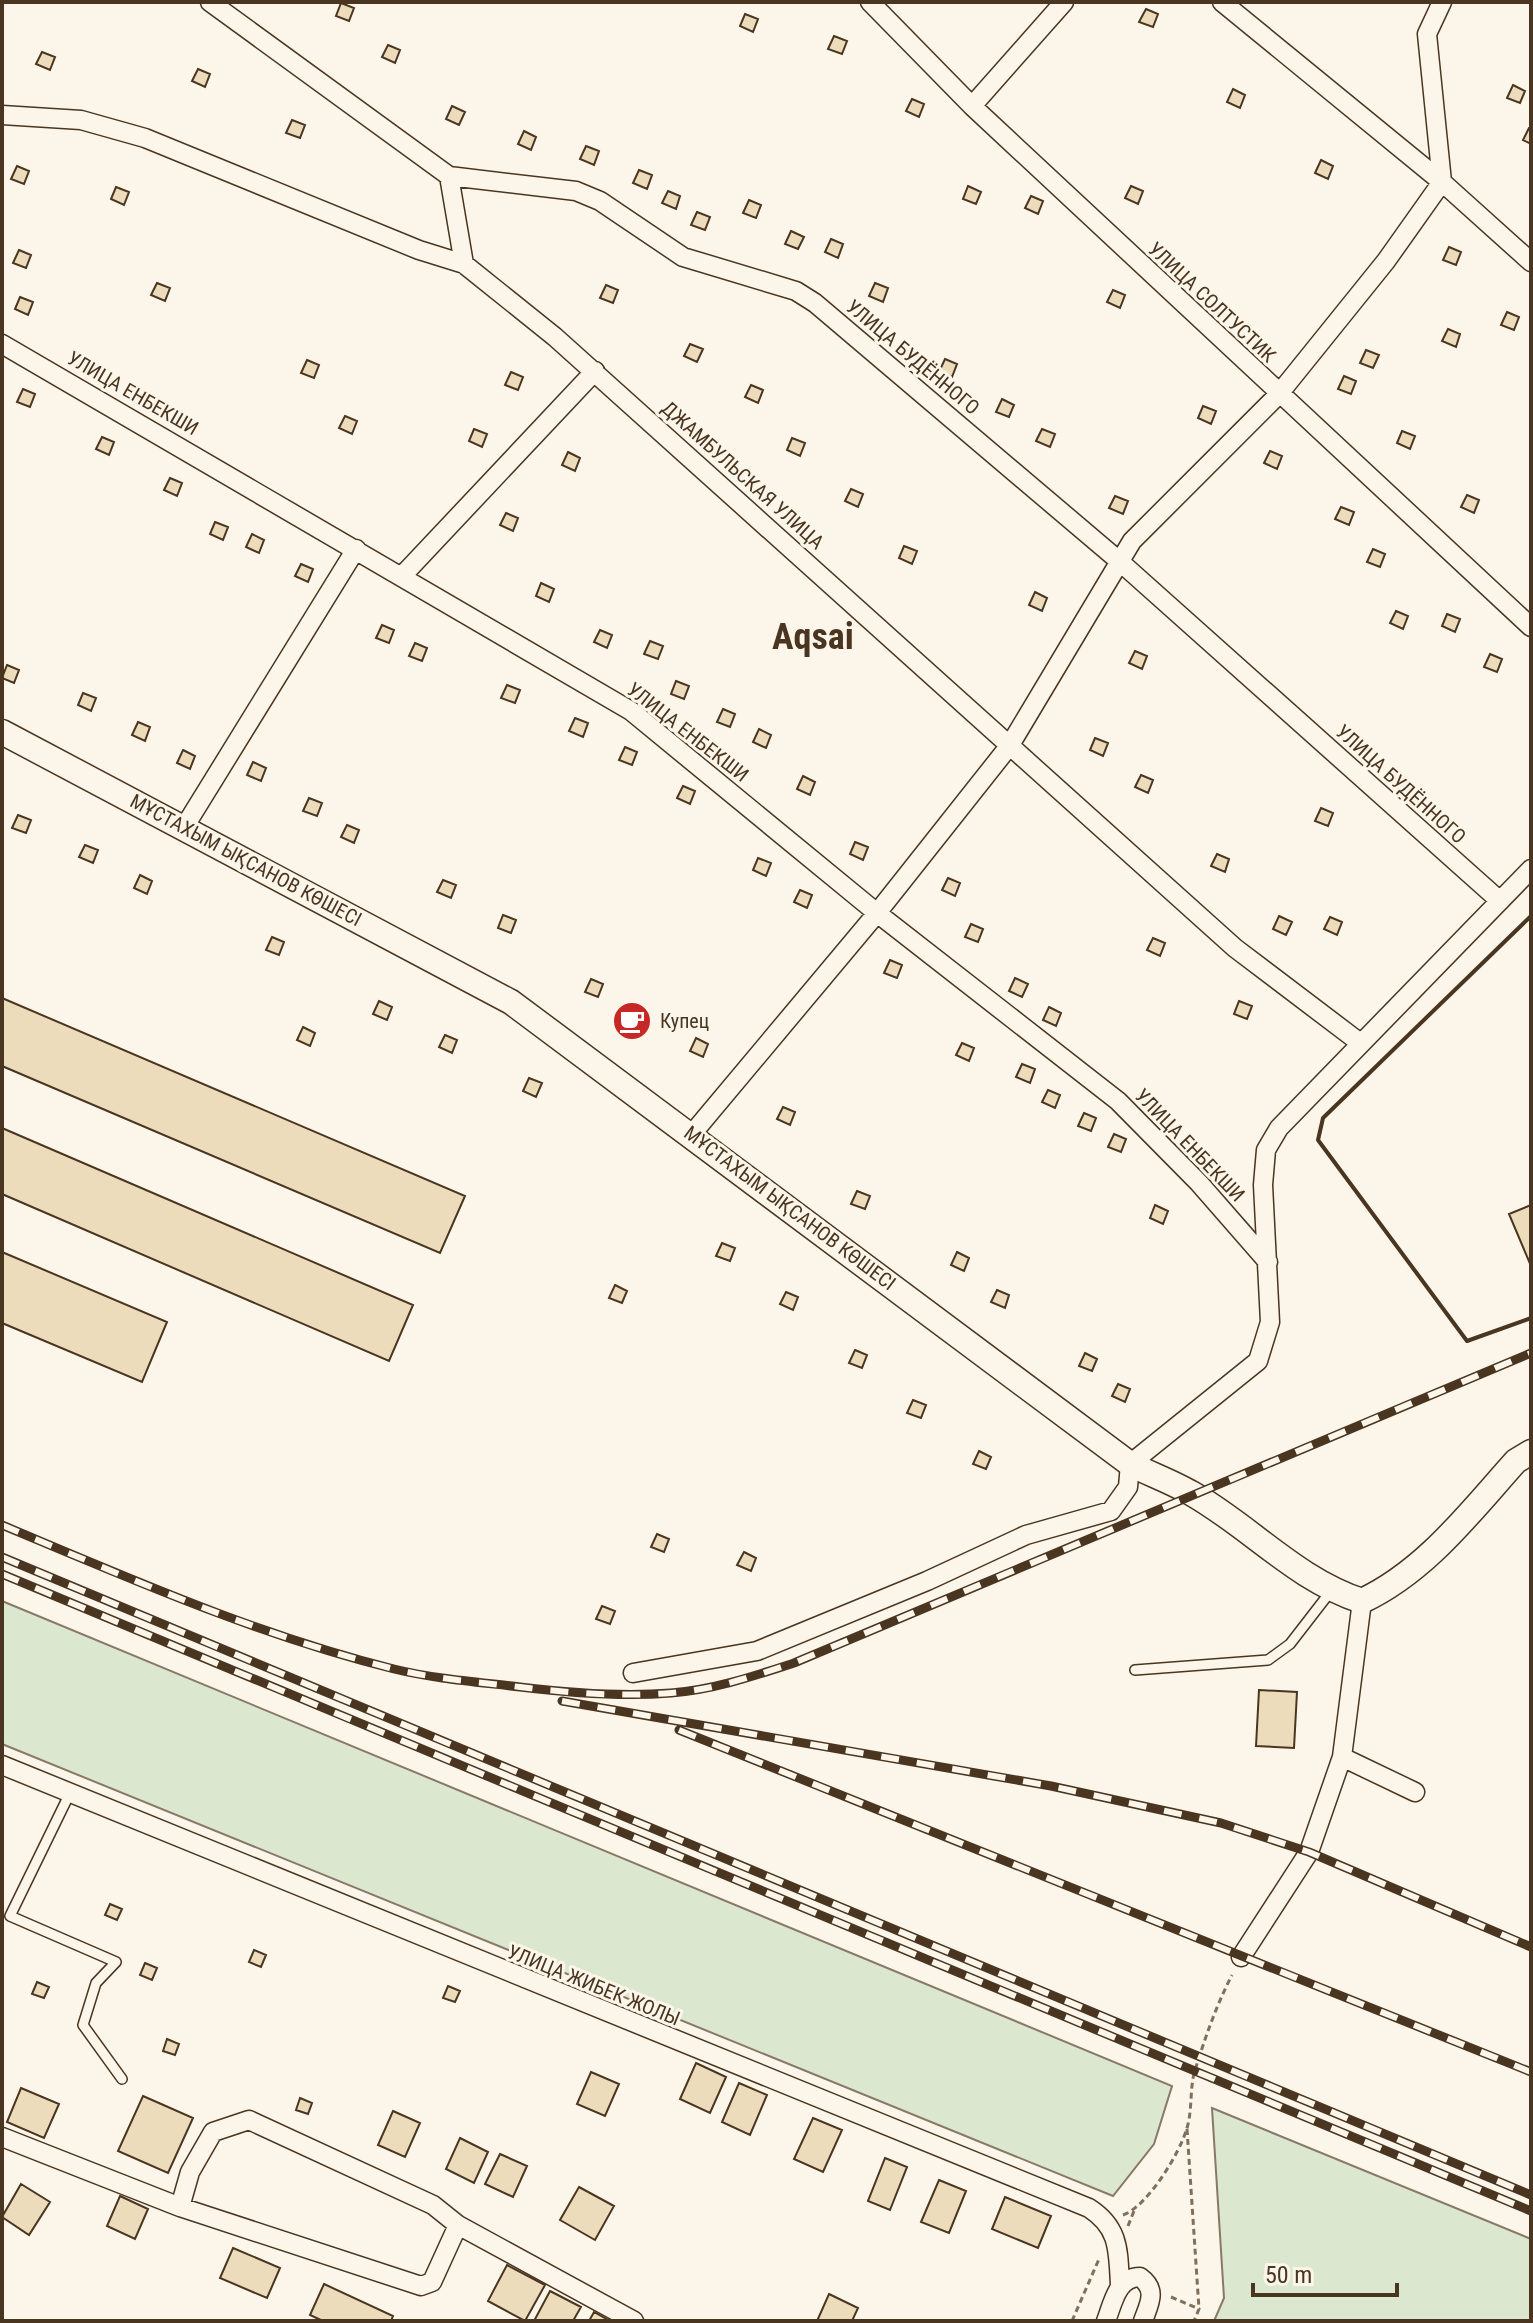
<svg xmlns="http://www.w3.org/2000/svg" width="1533" height="2323" font-family="'Roboto Condensed',sans-serif">
<style>
.green{fill:#dce7d0;stroke:#887966;stroke-width:2}
.building{fill:#ecdcbc;stroke:#4a3520;stroke-width:2}
.lines{fill:none;stroke-linecap:round;stroke-linejoin:round}
.lane-casing{stroke:#4a3520;stroke-width:12}
.street-casing{stroke:#4a3520;stroke-width:21}
.secondary-casing{stroke:#4a3520;stroke-width:27}
.path{stroke:#7f6f5c;stroke-width:3;stroke-dasharray:6 4;stroke-linecap:butt}
.lane{stroke:#fbf6e9;stroke-width:9}
.street{stroke:#fbf6e9;stroke-width:18}
.secondary{stroke:#fbf6e9;stroke-width:24}
.rail-casing{stroke:#4a3520;stroke-width:9}
.rail{stroke:#fbf6e9;stroke-width:6;stroke-dasharray:18;stroke-linecap:butt}
.wall{stroke:#4a3520;stroke-width:4}
.labels{text-anchor:middle;stroke-width:6;stroke-linejoin:round;paint-order:stroke}
.street-label{font-size:20px;fill:#4a3520;stroke:#fbf6e9}
.poi-label{font-size:20px;fill:#4a3520;stroke:#fbf6e9;text-anchor:start}
.town-label{font-size:36px;font-weight:bold;fill:#4a3520;stroke:#fbf6e9}
</style>
<rect width="100%" height="100%" fill="#fbf6e9"/>
<path class="green" d="M 2,1601 L 1172,2086 L 1154,2144 L 1113,2196 L 2,1744 Z
M 1212,2108 L 1531,2239 L 1531,2321 L 1214,2321 L 1224,2298 Z"/>
<path class="building" d="M 341,3 L 354,8 L 349,21 L 336,16 Z
M 1146,9 L 1158,14 L 1153,27 L 1139,22 Z
M 745,14 L 758,19 L 753,32 L 740,26 Z
M 834,36 L 847,41 L 842,54 L 828,49 Z
M 388,45 L 400,50 L 395,63 L 382,57 Z
M 42,52 L 55,57 L 50,70 L 36,64 Z
M 198,69 L 210,74 L 205,87 L 192,81 Z
M 1513,85 L 1525,91 L 1520,103 L 1507,98 Z
M 1233,89 L 1245,95 L 1240,108 L 1227,102 Z
M 912,99 L 924,104 L 919,117 L 906,111 Z
M 452,106 L 465,112 L 459,125 L 446,119 Z
M 292,120 L 305,125 L 300,138 L 286,133 Z
M 1529,128 L 1531,128 L 1531,144 L 1523,140 Z
M 524,131 L 536,137 L 531,150 L 518,144 Z
M 586,146 L 599,151 L 594,165 L 580,159 Z
M 1321,160 L 1333,166 L 1328,179 L 1315,173 Z
M 17,166 L 29,171 L 24,184 L 11,179 Z
M 639,170 L 652,175 L 647,189 L 633,183 Z
M 968,186 L 981,192 L 976,204 L 963,199 Z
M 1131,186 L 1143,191 L 1138,204 L 1125,198 Z
M 116,187 L 129,192 L 124,205 L 111,199 Z
M 668,191 L 680,196 L 676,209 L 662,203 Z
M 1031,196 L 1043,201 L 1038,214 L 1025,208 Z
M 749,200 L 761,205 L 756,218 L 743,213 Z
M 697,212 L 710,217 L 705,230 L 691,225 Z
M 791,231 L 804,237 L 798,249 L 785,244 Z
M 831,239 L 843,244 L 838,258 L 825,252 Z
M 1449,247 L 1461,252 L 1456,265 L 1443,260 Z
M 19,250 L 31,255 L 26,268 L 13,263 Z
M 157,283 L 170,288 L 165,301 L 151,295 Z
M 875,283 L 888,288 L 883,302 L 869,296 Z
M 606,285 L 618,290 L 613,303 L 600,298 Z
M 1113,290 L 1125,295 L 1120,308 L 1107,302 Z
M 20,297 L 33,302 L 28,315 L 15,309 Z
M 1507,312 L 1519,317 L 1514,330 L 1501,325 Z
M 1448,329 L 1460,334 L 1456,347 L 1442,341 Z
M 690,344 L 703,349 L 697,362 L 684,356 Z
M 1366,350 L 1379,355 L 1373,368 L 1360,363 Z
M 945,359 L 957,364 L 952,377 L 939,372 Z
M 307,360 L 319,365 L 314,378 L 301,373 Z
M 511,372 L 523,377 L 518,390 L 505,385 Z
M 1344,376 L 1356,381 L 1351,394 L 1338,389 Z
M 751,385 L 763,390 L 758,403 L 745,397 Z
M 23,389 L 35,394 L 30,407 L 17,402 Z
M 1002,399 L 1014,405 L 1009,417 L 996,412 Z
M 1203,406 L 1216,411 L 1211,424 L 1198,418 Z
M 345,416 L 357,421 L 352,434 L 339,428 Z
M 474,429 L 487,434 L 482,447 L 469,441 Z
M 1042,429 L 1055,434 L 1050,447 L 1036,441 Z
M 1402,431 L 1415,436 L 1410,449 L 1397,443 Z
M 102,437 L 114,442 L 109,455 L 96,449 Z
M 792,438 L 805,443 L 800,456 L 787,450 Z
M 1270,451 L 1282,456 L 1277,469 L 1264,463 Z
M 568,452 L 580,458 L 575,471 L 562,465 Z
M 170,478 L 182,483 L 177,496 L 164,490 Z
M 851,489 L 863,494 L 858,507 L 845,501 Z
M 1467,495 L 1479,500 L 1474,513 L 1461,507 Z
M 1115,496 L 1128,501 L 1123,514 L 1109,508 Z
M 1341,507 L 1354,512 L 1349,525 L 1335,519 Z
M 506,513 L 518,518 L 513,531 L 500,525 Z
M 215,522 L 228,527 L 223,540 L 210,534 Z
M 252,534 L 264,540 L 259,553 L 246,547 Z
M 904,546 L 917,551 L 912,564 L 899,558 Z
M 1373,549 L 1385,554 L 1380,567 L 1367,562 Z
M 301,564 L 313,569 L 308,582 L 295,576 Z
M 541,583 L 554,589 L 549,602 L 536,596 Z
M 1035,592 L 1047,598 L 1042,611 L 1029,605 Z
M 1396,611 L 1408,616 L 1403,629 L 1390,623 Z
M 1447,614 L 1460,619 L 1455,632 L 1442,626 Z
M 382,625 L 394,630 L 389,643 L 376,638 Z
M 600,630 L 612,635 L 607,648 L 594,642 Z
M 650,641 L 663,646 L 658,659 L 644,654 Z
M 415,643 L 427,648 L 422,661 L 409,656 Z
M 1135,651 L 1147,656 L 1142,669 L 1129,663 Z
M 1490,654 L 1502,659 L 1497,672 L 1484,667 Z
M 7,665 L 19,670 L 14,683 L 2,678 Z
M 676,681 L 689,686 L 684,699 L 671,694 Z
M 507,685 L 520,690 L 515,703 L 501,698 Z
M 83,693 L 96,698 L 91,711 L 78,705 Z
M 723,709 L 735,714 L 730,727 L 717,722 Z
M 575,718 L 588,723 L 583,737 L 569,731 Z
M 138,722 L 150,727 L 145,741 L 132,735 Z
M 759,729 L 771,735 L 766,748 L 753,742 Z
M 1095,738 L 1108,743 L 1103,756 L 1090,750 Z
M 625,747 L 637,752 L 632,765 L 619,760 Z
M 183,750 L 195,756 L 190,769 L 177,763 Z
M 253,762 L 266,768 L 261,781 L 247,775 Z
M 1141,775 L 1153,780 L 1148,793 L 1135,787 Z
M 803,776 L 815,782 L 810,795 L 797,789 Z
M 683,786 L 695,791 L 690,804 L 677,798 Z
M 309,798 L 322,803 L 317,816 L 303,811 Z
M 1321,808 L 1333,813 L 1328,826 L 1315,821 Z
M 18,815 L 31,820 L 26,833 L 12,828 Z
M 347,825 L 359,830 L 354,843 L 341,837 Z
M 855,842 L 868,847 L 863,860 L 850,854 Z
M 85,845 L 98,850 L 93,863 L 79,857 Z
M 1217,854 L 1229,859 L 1225,872 L 1211,866 Z
M 758,858 L 771,863 L 766,876 L 753,870 Z
M 140,875 L 152,881 L 147,894 L 134,888 Z
M 948,878 L 960,883 L 955,896 L 942,890 Z
M 443,880 L 456,885 L 451,898 L 437,892 Z
M 800,890 L 812,895 L 807,908 L 794,902 Z
M 503,915 L 516,920 L 511,933 L 498,928 Z
M 1279,916 L 1292,922 L 1286,935 L 1273,929 Z
M 1330,917 L 1342,922 L 1337,935 L 1324,929 Z
M 971,924 L 983,929 L 978,942 L 965,937 Z
M 272,937 L 284,942 L 279,955 L 266,950 Z
M 1153,938 L 1165,943 L 1160,956 L 1147,950 Z
M 890,960 L 902,965 L 897,978 L 884,973 Z
M 1015,978 L 1028,984 L 1022,997 L 1009,991 Z
M 591,979 L 603,984 L 598,997 L 585,992 Z
M 2,998 L 465,1196 L 440,1253 L 2,1066 Z
M 379,1001 L 392,1007 L 387,1020 L 373,1014 Z
M 1239,1001 L 1252,1006 L 1247,1019 L 1234,1014 Z
M 1049,1007 L 1061,1013 L 1056,1026 L 1043,1020 Z
M 303,1027 L 315,1033 L 310,1046 L 297,1040 Z
M 445,1035 L 457,1040 L 452,1053 L 439,1047 Z
M 696,1038 L 708,1044 L 703,1057 L 690,1051 Z
M 962,1043 L 974,1048 L 969,1061 L 956,1055 Z
M 1022,1064 L 1035,1069 L 1030,1083 L 1016,1077 Z
M 529,1078 L 542,1083 L 536,1097 L 523,1091 Z
M 1048,1090 L 1060,1095 L 1055,1108 L 1042,1102 Z
M 783,1107 L 795,1112 L 790,1125 L 777,1119 Z
M 1084,1113 L 1096,1118 L 1091,1131 L 1078,1126 Z
M 2,1128 L 413,1305 L 389,1361 L 2,1194 Z
M 1114,1134 L 1126,1139 L 1121,1152 L 1108,1147 Z
M 857,1191 L 870,1196 L 865,1209 L 851,1204 Z
M 1155,1205 L 1168,1211 L 1163,1224 L 1150,1218 Z
M 1531,1205 L 1531,1266 L 1509,1214 Z
M 722,1243 L 735,1248 L 730,1261 L 716,1256 Z
M 2,1252 L 167,1322 L 142,1382 L 2,1323 Z
M 957,1252 L 969,1258 L 964,1271 L 951,1265 Z
M 615,1285 L 627,1291 L 622,1303 L 609,1298 Z
M 997,1290 L 1009,1295 L 1005,1308 L 991,1302 Z
M 786,1292 L 798,1297 L 793,1310 L 780,1304 Z
M 855,1350 L 867,1355 L 862,1368 L 849,1363 Z
M 1085,1353 L 1097,1359 L 1092,1371 L 1079,1366 Z
M 1118,1384 L 1130,1389 L 1125,1402 L 1112,1396 Z
M 913,1400 L 926,1405 L 921,1418 L 907,1413 Z
M 979,1451 L 991,1457 L 986,1469 L 973,1464 Z
M 657,1534 L 669,1539 L 664,1552 L 651,1547 Z
M 744,1552 L 756,1558 L 751,1571 L 737,1565 Z
M 602,1606 L 615,1611 L 610,1624 L 596,1619 Z
M 1259,1690 L 1297,1692 L 1294,1748 L 1256,1746 Z
M 110,1904 L 122,1909 L 117,1920 L 105,1915 Z
M 254,1950 L 266,1955 L 261,1967 L 249,1962 Z
M 145,1963 L 157,1968 L 152,1980 L 140,1975 Z
M 37,1982 L 49,1987 L 44,1998 L 32,1994 Z
M 448,1986 L 460,1991 L 455,2002 L 443,1998 Z
M 167,2039 L 179,2044 L 175,2055 L 163,2051 Z
M 696,2063 L 726,2077 L 710,2113 L 680,2099 Z
M 591,2072 L 619,2084 L 605,2116 L 577,2104 Z
M 739,2083 L 767,2095 L 750,2135 L 722,2122 Z
M 21,2088 L 59,2104 L 44,2138 L 7,2122 Z
M 143,2096 L 193,2118 L 168,2173 L 118,2151 Z
M 300,2098 L 312,2103 L 308,2114 L 296,2110 Z
M 393,2111 L 420,2123 L 405,2157 L 378,2145 Z
M 813,2118 L 842,2130 L 823,2172 L 794,2159 Z
M 460,2138 L 488,2152 L 474,2183 L 446,2169 Z
M 500,2154 L 527,2166 L 513,2197 L 485,2184 Z
M 885,2158 L 907,2167 L 890,2210 L 868,2201 Z
M 939,2180 L 966,2191 L 949,2233 L 921,2222 Z
M 21,2184 L 50,2202 L 29,2235 L 2,2217 Z
M 579,2187 L 614,2206 L 595,2240 L 560,2220 Z
M 120,2196 L 148,2209 L 135,2239 L 107,2226 Z
M 1005,2197 L 1051,2216 L 1038,2248 L 992,2229 Z
M 233,2248 L 280,2268 L 267,2298 L 220,2278 Z
M 507,2265 L 545,2285 L 525,2321 L 488,2301 Z
M 324,2284 L 393,2316 L 391,2321 L 323,2321 L 310,2315 Z
M 550,2291 L 581,2307 L 573,2321 L 534,2321 Z
M 829,2294 L 858,2308 L 852,2321 L 817,2321 Z
M 594,2312 L 610,2321 L 589,2321 Z"/>
<g class="lines">
<g class="lane-casing">
<path id="lane" d="M 1135,1670 L 1268,1660 L 1290,1644 L 1331,1591
M 69,1795 L 10,1916 L 116,1962 L 96,1983 L 83,2025 L 122,2079"/>
</g>
<g class="street-casing">
<path id="street" d="M 210,2 L 449,176 L 576,191 L 600,201 L 683,257 L 796,291 L 815,303 L 1118,560 L 1500,901
M 870,2 L 972,106 L 1531,627
M 1222,2 L 1442,182 L 1531,262
M 972,106 L 1064,2
M 2,115 L 81,120 L 145,138 L 419,250 L 464,264 L 555,337 L 1235,948 L 1359,1042
M 449,176 L 464,264
M 2,344 L 631,711 L 877,913 L 1118,1101 L 1199,1183 L 1268,1262
M 402,576 L 595,371
M 185,826 L 356,549
M 692,1134 L 877,913 L 1010,745 L 1132,541 L 1278,395 L 1386,261 L 1442,182 L 1427,34 L 1442,2
M 633,1673 L 757,1651 L 927,1581 L 1026,1535 L 1111,1511 L 1128,1487 L 1130,1464 L 1258,1361 L 1270,1322 L 1263,1185 L 1266,1150 L 1279,1128 L 1531,869
M 1342,1757 L 1415,1792
M 2,1765 L 1089,2208 C 1120,2228 1118,2251 1120,2285
M 1241,1957 L 1309,1852 L 1342,1757 L 1362,1601
M 2,2137 L 180,2207 L 190,2172 L 213,2132 L 249,2120 L 433,2205 L 458,2225 L 634,2321
M 180,2207 L 421,2286 L 432,2282 L 458,2225
M 1106,2321 C 1113,2303 1117,2277 1140,2277 C 1158,2290 1149,2304 1143,2321"/>
</g>
<g class="secondary-casing">
<path id="secondary" d="M 2,732 L 511,1002 L 1130,1464 C 1150,1474 1172,1482 1191,1493 C 1251,1527 1295,1579 1362,1601 C 1426,1571 1470,1512 1516,1461 L 1531,1452"/>
</g>
<path class="path" d="M 1187,2129 L 1199,2309
M 1123,2215 C 1147,2207 1180,2153 1187,2128 C 1193,2108 1189,2086 1196,2067 C 1206,2035 1217,2004 1232,1975
M 1128,2226 L 1134,2211
M 1171,2297 L 1199,2309 L 1194,2321
M 1072,2321 L 1099,2259"/>
<use href="#lane" class="lane"/>
<use href="#street" class="street"/>
<use href="#secondary" class="secondary"/>
<g class="rail-casing">
<path id="rail" d="M 2,1525 C 131,1579 258,1635 394,1669 C 435,1679 478,1682 520,1687 C 570,1693 621,1697 671,1693 C 713,1690 754,1676 794,1663 L 1531,1353
M 2,1557 L 1531,2195
M 2,1574 L 1531,2211
M 562,1701 L 1051,1786 L 1221,1823 L 1309,1852 L 1531,1947
M 679,1730 L 1531,2072"/>
</g>
<use href="#rail" class="rail"/>
<path class="wall" d="M 1531,916 L 1323,1118 L 1318,1140 L 1467,1341 L 1531,1318"/>
</g>
<defs>
<g id="cafe-disc" transform="scale(2)"><circle r="9.5" fill="#c62828" stroke="#fbf6e9"/><path d="M-5.5-4.5H6V0H3Q3 3.5 0 3.5H-2.5Q-5.5 3.5-5.5 0ZM3-3.2v2h1.7v-2ZM-6 4.5H4V6H-6Z" fill="#fff"/></g>
</defs>
<g fill-rule="evenodd">
<use href="#cafe-disc" x="632" y="1021"/>
</g>
<g class="labels">
<g class="street-label">
<text transform="translate(1212 302) rotate(43)" y="7">УЛИЦА СОЛТУСТИК</text>
<text transform="translate(913 357) rotate(40)" y="7">УЛИЦА БУДЁННОГО</text>
<text transform="translate(133 393) rotate(30)" y="7">УЛИЦА ЕНБЕКШИ</text>
<text transform="translate(743 475) rotate(42)" y="7">ДЖАМБУЛЬСКАЯ УЛИЦА</text>
<text transform="translate(688 732) rotate(38)" y="7">УЛИЦА ЕНБЕКШИ</text>
<text transform="translate(1401 784) rotate(42)" y="7">УЛИЦА БУДЁННОГО</text>
<text transform="translate(246 860) rotate(28)" y="7">МҰСТАХЫМ ЫҚСАНОВ КӨШЕСІ</text>
<text transform="translate(1190 1145) rotate(46)" y="7">УЛИЦА ЕНБЕКШИ</text>
<text transform="translate(790 1208) rotate(37)" y="7">МҰСТАХЫМ ЫҚСАНОВ КӨШЕСІ</text>
<text transform="translate(594 1985) rotate(22)" y="7">УЛИЦА ЖИБЕК ЖОЛЫ</text>
</g>
<g class="poi-label">
<text x="660" y="1028">Купец</text>
</g>
<g class="town-label">
<text x="813" y="649">Aqsai</text>
</g>
</g>
<rect width="1533" height="2323" fill="none" stroke="#4a3520" stroke-width="8"/>
<path d="M1253 2283v12h144v-12" fill="none" stroke="#4a3520" stroke-width="4"/>
<text x="1265" y="2283" font-size="24" fill="#4a3520" stroke="#fbf6e9" stroke-width="6" paint-order="stroke">50 m</text>
</svg>
